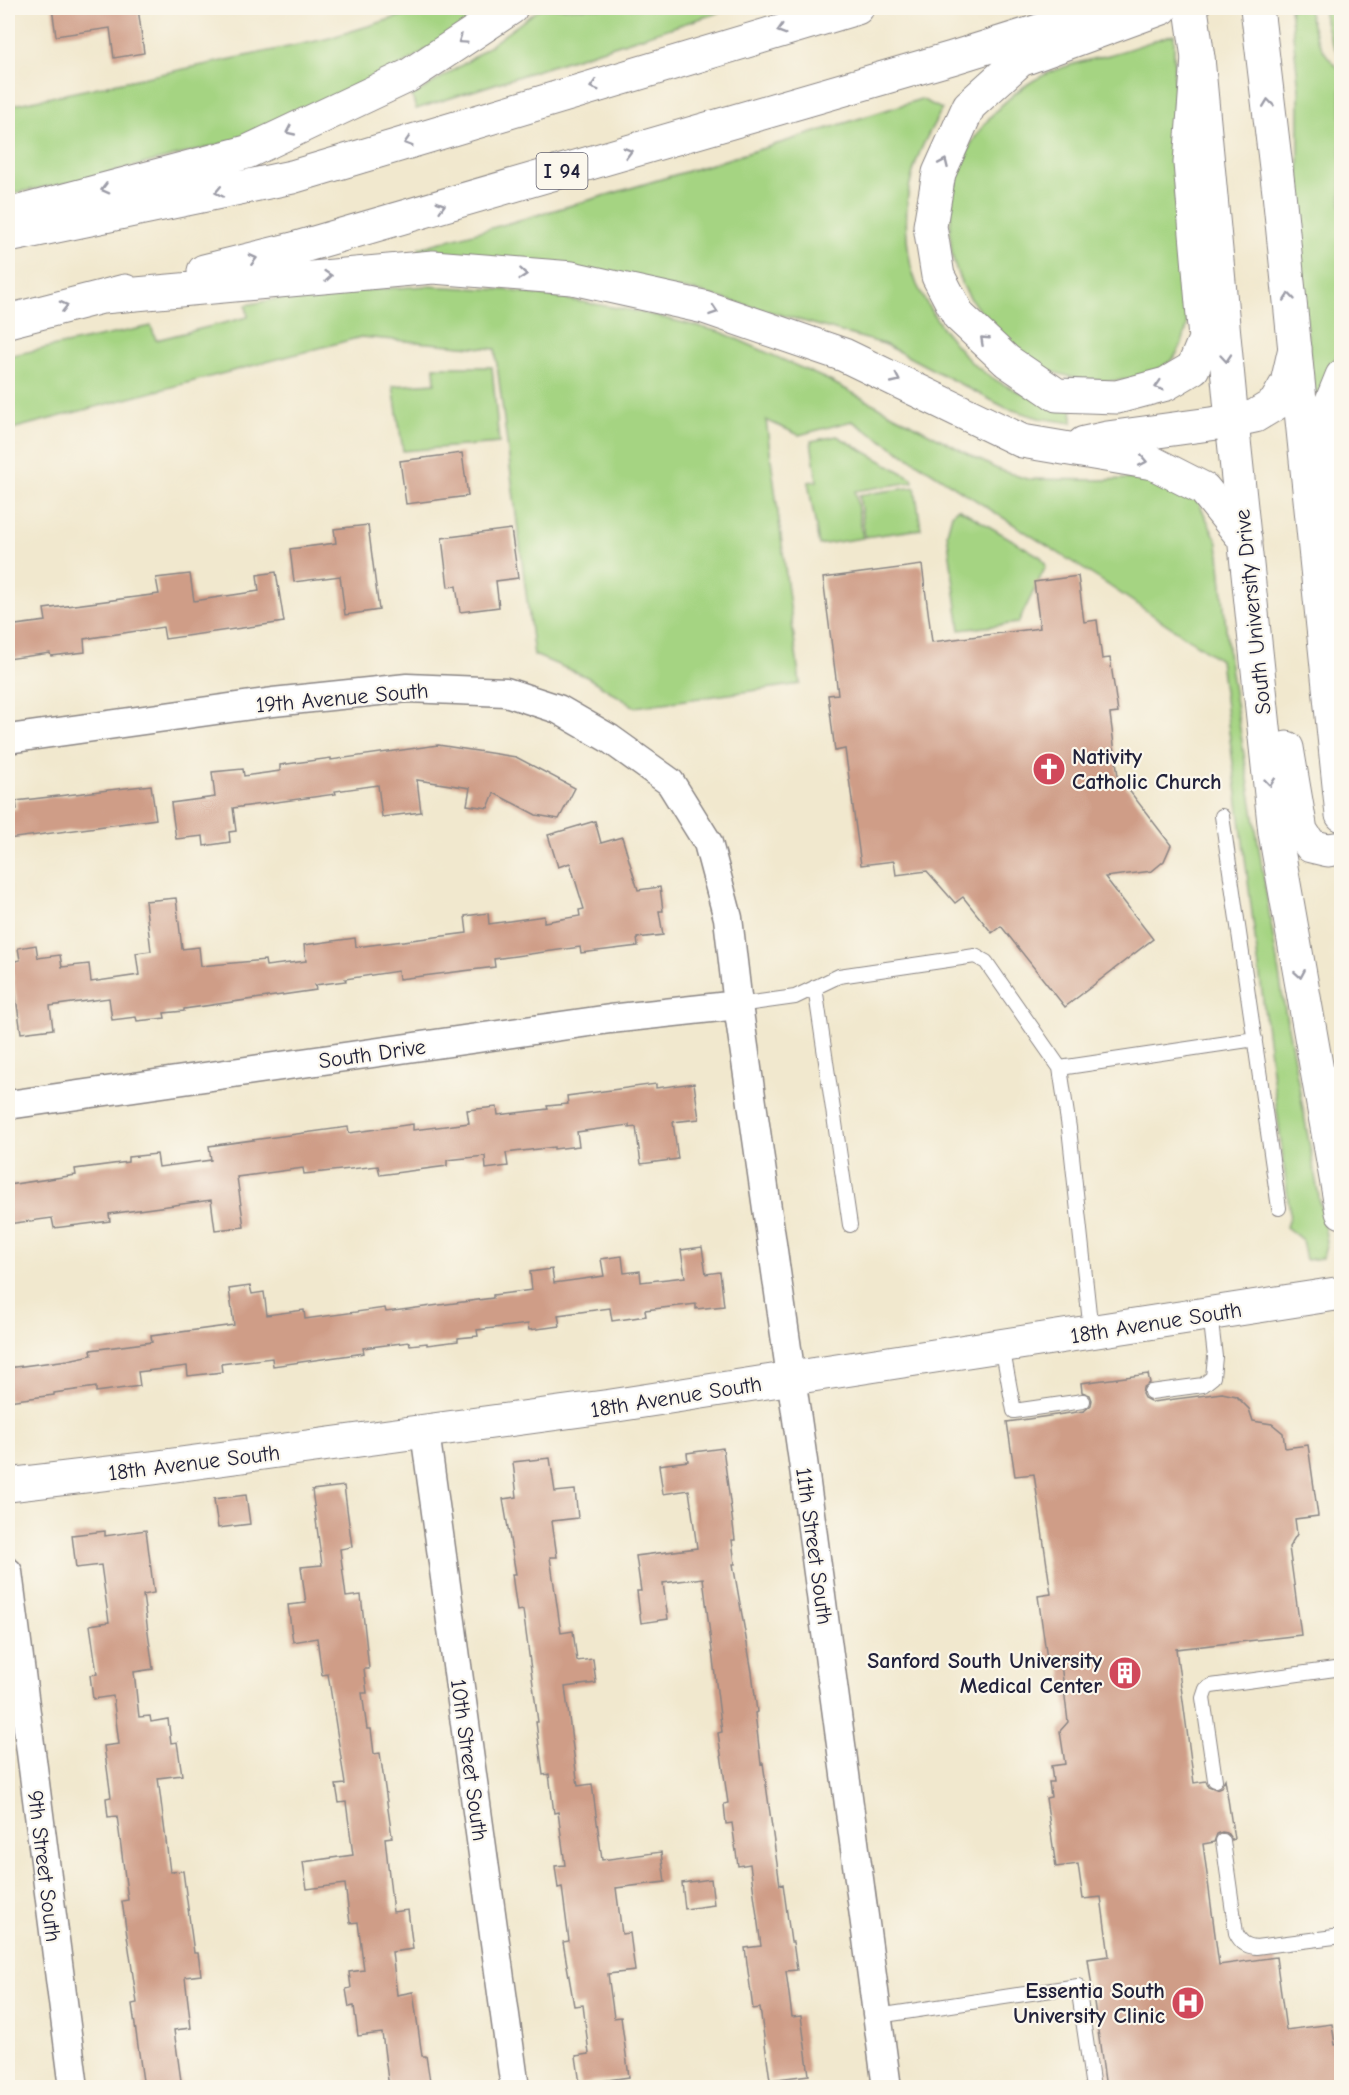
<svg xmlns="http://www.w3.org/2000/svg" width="1349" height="2095" font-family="'Comic Neue',sans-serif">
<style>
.green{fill:#a5d482;stroke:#647b5e;stroke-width:1.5}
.building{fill:#cf9d87}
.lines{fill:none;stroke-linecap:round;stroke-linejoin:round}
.lane-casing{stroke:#8a8584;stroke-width:16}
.street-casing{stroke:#8a8584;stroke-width:31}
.secondary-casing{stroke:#8a8584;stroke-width:35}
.primary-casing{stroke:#8a8584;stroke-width:35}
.highway-casing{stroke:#8a8584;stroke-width:35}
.lane{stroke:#fff;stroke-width:14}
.street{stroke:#fff;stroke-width:28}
.secondary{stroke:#fff;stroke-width:33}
.primary{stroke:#fff;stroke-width:33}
.highway{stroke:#fff;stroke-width:33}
.oneway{stroke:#9c9ca7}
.labels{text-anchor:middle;stroke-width:4.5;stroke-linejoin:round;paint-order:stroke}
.shield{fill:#fbf7ec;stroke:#636270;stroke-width:1.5}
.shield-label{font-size:21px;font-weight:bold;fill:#22223b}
.street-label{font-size:22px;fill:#22223b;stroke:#fbf7ec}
.poi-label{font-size:22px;font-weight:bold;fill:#22223b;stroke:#fbf7ec;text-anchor:end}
</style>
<rect width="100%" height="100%" fill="#fbf7ec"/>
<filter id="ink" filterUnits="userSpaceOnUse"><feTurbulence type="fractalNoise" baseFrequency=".0167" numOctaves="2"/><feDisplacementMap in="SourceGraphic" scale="12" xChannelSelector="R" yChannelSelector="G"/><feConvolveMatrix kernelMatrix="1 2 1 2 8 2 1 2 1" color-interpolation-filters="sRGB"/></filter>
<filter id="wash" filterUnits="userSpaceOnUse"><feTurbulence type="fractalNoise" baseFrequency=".008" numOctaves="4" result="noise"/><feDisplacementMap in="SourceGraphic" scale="24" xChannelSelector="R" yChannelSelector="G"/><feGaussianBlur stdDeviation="1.35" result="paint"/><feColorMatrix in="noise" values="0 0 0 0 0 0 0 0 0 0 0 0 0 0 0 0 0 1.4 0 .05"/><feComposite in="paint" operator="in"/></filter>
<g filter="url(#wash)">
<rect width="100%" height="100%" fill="#f1e8ce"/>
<path class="green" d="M 411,8 L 490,8 L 406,63 L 249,137 L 73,182 L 8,194 L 8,106 L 326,39 L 404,15 Z
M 541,8 L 733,8 L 416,109 L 412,96 L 470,60 Z
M 1290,8 L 1308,8 C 1313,35 1321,52 1341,71 L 1341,348 L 1334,361 L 1315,403 L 1299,258 L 1299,89 Z
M 1323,8 L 1341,8 L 1341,56 C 1329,44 1325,24 1323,8 Z
M 1174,34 L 1174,177 L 1187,326 C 1184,337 1182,347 1175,356 C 1145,393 1062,384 1027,359 C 1019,353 1013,346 1007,340 C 985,319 964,296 955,266 C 948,243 950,218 953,194 C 961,148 990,109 1028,84 C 1052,68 1081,62 1109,55 C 1131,49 1152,41 1174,34 Z
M 921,99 L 942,109 C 930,131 918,151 912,176 C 903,206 905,256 917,285 C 927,306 939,325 954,343 C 960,349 966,358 972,363 C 1000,387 1037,401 1072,408 L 1072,423 L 1039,418 L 1006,408 L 884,344 L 696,291 L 421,258 L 419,248 C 588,202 755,152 921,99 Z
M 426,286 L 506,290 L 553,297 L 635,311 L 721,332 L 828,380 L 997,469 L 1027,479 L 1100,480 L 1155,478 L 1197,499 L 1218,543 L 1229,660 L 1284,1005 L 1327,1241 L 1323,1258 L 1306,1260 L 1302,1240 L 1286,1227 L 1290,1214 L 1220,660 L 1099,579 L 852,421 L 799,435 L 766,420 L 800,684 L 635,707 L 587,677 L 534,655 L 495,349 L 361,337 L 8,430 L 8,356 L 151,326 L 156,340 L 248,317 L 246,305 L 295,295 Z
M 434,367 L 492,367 L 499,443 L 403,451 L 393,386 L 435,383 Z
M 837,436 L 912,478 L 913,482 L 855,491 L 863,538 L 819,545 L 808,482 L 817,481 L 811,441 Z
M 915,487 L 921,529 L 865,537 L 859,495 Z
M 958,508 L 1041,557 L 1046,566 L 1018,623 L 960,630 L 947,533 L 952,514 Z"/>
<g id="blocks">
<path class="building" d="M 52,8 L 138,8 L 144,53 L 114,58 L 110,28 L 56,36 Z
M 462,453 L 468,496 L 406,504 L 400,461 Z
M 368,525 L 379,610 L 345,615 L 340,576 L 294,582 L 290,549 L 336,543 L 334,529 Z
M 511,529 L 518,578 L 496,581 L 499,607 L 460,612 L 456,586 L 448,587 L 442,538 Z
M 922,565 L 932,642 L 1040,628 L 1034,582 L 1078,576 L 1084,622 L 1097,620 L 1102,659 L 1110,658 L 1118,713 L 1110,714 L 1118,776 L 1171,845 L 1164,861 L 1152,871 L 1105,877 L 1153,939 L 1065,1007 L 1001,926 L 992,933 L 963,897 L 955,903 L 927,871 L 896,875 L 894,861 L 861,865 L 845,749 L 835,751 L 828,695 L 838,694 L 823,578 Z
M 276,572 L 284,622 L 165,639 L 163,627 L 84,639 L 85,652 L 51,656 L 50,653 L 8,659 L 8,626 L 46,621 L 44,609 L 159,594 L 156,578 L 190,574 L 194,601 L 259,591 L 257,575 Z
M 438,745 L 516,757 L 575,788 L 559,819 L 536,815 L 494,793 L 488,808 L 467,805 L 470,788 L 417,780 L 421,812 L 382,817 L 378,785 L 335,791 L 336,794 L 233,808 L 236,831 L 229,832 L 230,842 L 204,846 L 203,836 L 176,839 L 171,803 L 215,797 L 212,772 L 243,769 L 244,776 L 280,771 L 280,765 L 331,758 L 331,760 Z
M 151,785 L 156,819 L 8,839 L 8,810 L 17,809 L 16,801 Z
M 595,821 L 601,843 L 622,837 L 638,890 L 660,887 L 663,911 L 659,911 L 663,935 L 637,938 L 638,946 L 581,953 L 580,947 L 494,959 L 495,967 L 399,979 L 398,971 L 345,979 L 346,981 L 315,985 L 316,990 L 184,1009 L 184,1011 L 164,1013 L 165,1018 L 137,1021 L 136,1017 L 112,1020 L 109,998 L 50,1006 L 53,1029 L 21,1033 L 11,962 L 20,960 L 18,948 L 36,945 L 38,958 L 60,955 L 62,967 L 89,964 L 91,982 L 139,975 L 136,953 L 151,951 L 145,901 L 176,898 L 182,949 L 199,947 L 201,966 L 265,960 L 266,966 L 306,961 L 304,945 L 355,938 L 356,947 L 467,933 L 465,916 L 488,913 L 489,924 L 544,916 L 544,922 L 580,916 L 579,910 L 584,909 L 570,863 L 558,867 L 548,835 Z
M 694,1083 L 699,1119 L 673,1122 L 678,1159 L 641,1164 L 636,1127 L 629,1128 L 629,1125 L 577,1132 L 579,1146 L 554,1149 L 554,1147 L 506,1153 L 508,1166 L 486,1169 L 485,1156 L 447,1160 L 447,1166 L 380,1175 L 378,1166 L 304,1174 L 303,1168 L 237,1177 L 244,1227 L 215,1230 L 211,1200 L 109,1214 L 110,1221 L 54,1228 L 52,1218 L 8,1224 L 8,1185 L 76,1175 L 75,1169 L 128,1162 L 128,1157 L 157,1154 L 159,1167 L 211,1160 L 209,1146 L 348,1127 L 349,1133 L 413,1124 L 413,1130 L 469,1123 L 467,1110 L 497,1107 L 498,1115 L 548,1109 L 547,1106 L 568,1104 L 567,1096 L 656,1084 L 656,1088 Z
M 702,1247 L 706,1274 L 720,1272 L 724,1306 L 696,1309 L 696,1304 L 645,1310 L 646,1316 L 612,1321 L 610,1308 L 558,1315 L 560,1326 L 529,1330 L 528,1324 L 477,1330 L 478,1336 L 458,1338 L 458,1341 L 427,1345 L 427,1343 L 410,1345 L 409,1342 L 363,1348 L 364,1353 L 273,1366 L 272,1358 L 221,1364 L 222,1372 L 188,1376 L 187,1366 L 138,1372 L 140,1386 L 96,1392 L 96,1387 L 54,1393 L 54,1395 L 8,1401 L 8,1368 L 68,1360 L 92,1355 L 91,1350 L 152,1342 L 151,1336 L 234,1325 L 229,1289 L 250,1286 L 252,1294 L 264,1292 L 267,1315 L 304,1310 L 305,1319 L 385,1308 L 386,1312 L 493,1298 L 493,1295 L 532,1290 L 530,1272 L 552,1269 L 554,1283 L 604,1276 L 601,1259 L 622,1256 L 624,1273 L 640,1271 L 641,1282 L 685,1277 L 681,1250 Z
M 1148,1374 L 1150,1383 L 1143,1388 L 1142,1394 L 1144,1398 L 1152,1402 L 1222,1393 L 1236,1396 L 1249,1409 L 1253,1421 L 1272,1424 L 1283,1433 L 1285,1448 L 1308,1445 L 1318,1516 L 1295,1519 L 1297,1534 L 1289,1547 L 1301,1635 L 1176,1649 L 1194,1783 L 1206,1781 L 1208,1786 L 1216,1789 L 1221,1787 L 1225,1779 L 1234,1839 L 1232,1840 L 1227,1833 L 1222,1832 L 1217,1834 L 1214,1842 L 1203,1844 L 1219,1965 L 1276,1957 L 1286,2030 L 1332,2024 L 1335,2045 L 1341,2044 L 1341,2088 L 1106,2088 L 1088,1959 L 1109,1956 L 1101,1897 L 1083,1899 L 1078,1864 L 1056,1867 L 1046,1798 L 1051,1797 L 1049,1782 L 1053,1782 L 1051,1766 L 1065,1764 L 1060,1731 L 1068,1722 L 1061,1664 L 1048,1666 L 1038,1596 L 1051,1594 L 1034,1474 L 1015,1476 L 1007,1422 L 1084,1411 L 1091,1405 L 1092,1400 L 1090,1395 L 1082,1392 L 1081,1383 Z
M 723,1448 L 735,1540 L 732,1540 L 735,1564 L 733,1564 L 752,1672 L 757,1712 L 755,1713 L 761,1764 L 763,1763 L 780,1885 L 783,1884 L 791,1942 L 793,1942 L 797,1970 L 786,1971 L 792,2017 L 801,2016 L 809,2075 L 770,2080 L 760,2008 L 753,2009 L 745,1948 L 761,1946 L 750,1864 L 738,1866 L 732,1823 L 726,1824 L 724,1804 L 728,1803 L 718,1733 L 722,1732 L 703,1578 L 663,1583 L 668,1619 L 641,1623 L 637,1591 L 641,1591 L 636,1556 L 697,1548 L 689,1490 L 663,1494 L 659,1465 L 688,1461 L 687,1453 Z
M 550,1458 L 555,1492 L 575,1490 L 578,1518 L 552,1521 L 557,1557 L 550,1557 L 561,1633 L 573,1631 L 577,1661 L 593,1659 L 596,1683 L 565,1687 L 578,1786 L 592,1784 L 602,1860 L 661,1852 L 665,1882 L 616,1888 L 622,1934 L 630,1933 L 635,1971 L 608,1974 L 614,2018 L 621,2017 L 629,2077 L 580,2084 L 576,2056 L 589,2054 L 583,2005 L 574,2006 L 563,1942 L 569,1941 L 562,1887 L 558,1888 L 555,1866 L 565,1865 L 558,1812 L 554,1813 L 549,1774 L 543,1775 L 536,1722 L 538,1722 L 523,1610 L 517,1611 L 512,1574 L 516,1574 L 503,1499 L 517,1497 L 513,1462 Z
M 344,1486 L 352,1547 L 340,1549 L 346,1597 L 361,1595 L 369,1669 L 364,1669 L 367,1693 L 362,1693 L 367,1729 L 371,1729 L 374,1754 L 380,1753 L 392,1837 L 385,1838 L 393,1912 L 408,1910 L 413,1949 L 392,1952 L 397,1995 L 413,1992 L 422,2056 L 426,2056 L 431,2088 L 389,2088 L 382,2033 L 358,2036 L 354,2006 L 349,2007 L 346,1989 L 351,1988 L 349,1972 L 364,1970 L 358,1922 L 350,1923 L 345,1884 L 307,1889 L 303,1862 L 353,1855 L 346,1802 L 339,1803 L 336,1785 L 345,1784 L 328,1674 L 322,1675 L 317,1638 L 293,1642 L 288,1605 L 306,1603 L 301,1567 L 322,1565 L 312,1490 Z
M 246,1495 L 250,1524 L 218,1528 L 214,1499 Z
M 146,1530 L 154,1593 L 143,1595 L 153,1669 L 134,1672 L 139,1717 L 150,1716 L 151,1722 L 168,1719 L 171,1743 L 177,1742 L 182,1775 L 158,1778 L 170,1872 L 183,1871 L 194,1953 L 198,1953 L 201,1975 L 185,1977 L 191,2028 L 174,2030 L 182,2088 L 144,2088 L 132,2004 L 137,2003 L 122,1901 L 128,1900 L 117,1816 L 108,1817 L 106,1798 L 111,1797 L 104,1746 L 119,1744 L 113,1696 L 93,1699 L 90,1675 L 97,1674 L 90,1625 L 109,1622 L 101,1565 L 76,1568 L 72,1535 L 105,1531 L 105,1536 Z
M 711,1879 L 714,1905 L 685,1909 L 682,1883 Z"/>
</g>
</g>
<g filter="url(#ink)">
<use href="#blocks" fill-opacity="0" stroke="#8a8584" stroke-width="1.5"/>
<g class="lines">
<g class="lane-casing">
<path id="lane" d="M 1222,816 L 1279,1208
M 815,987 L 850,1225
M 738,1005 L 795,997 L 839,976 L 975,956 L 986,962 L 1060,1068 L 1069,1128 L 1091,1332
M 1060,1068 L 1255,1039
M 1002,1346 L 1014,1411 L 1083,1401
M 1151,1392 L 1203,1385 L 1213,1377 L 1215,1357 L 1210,1313
M 1215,1780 L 1203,1698 L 1206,1689 L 1211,1686 L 1342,1668
M 1223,1841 L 1236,1933 C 1241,1943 1246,1946 1256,1947 L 1342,1936
M 878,2016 L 1078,1986 L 1093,2088"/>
</g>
<g class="street-casing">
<path id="street" d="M 8,739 L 273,702 L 407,688 L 506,692 L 558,709 L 610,739 L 670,782 L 708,843 L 728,918 L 738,1005 L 803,1461 L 887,2088
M 8,1105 L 610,1019 L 738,1005
M 425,1432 L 515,2088
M 8,1572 L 74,2088"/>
</g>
<g class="secondary-casing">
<path id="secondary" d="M 8,1485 L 152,1468 L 611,1406 L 1342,1293"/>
</g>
<g class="primary-casing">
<path id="primary" d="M 1191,8 L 1198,58 L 1232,421 L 1275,833 L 1342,1212
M 1257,8 L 1279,193 L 1342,815
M 1287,748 L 1301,831 L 1311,846 L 1328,850 L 1342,848"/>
</g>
<g class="highway-casing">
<path id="highway" d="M 1162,8 L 1020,60 L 969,106 L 939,173 L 930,226 L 938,276 L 959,316 L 1007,361 L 1057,395 L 1117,397 L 1166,384 L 1193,368 L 1205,339 L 1190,163 L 1198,58
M 12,214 L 247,152 L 408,76 L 511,8
M 8,236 L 292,177 L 857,8
M 204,271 L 293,249 L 952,58 L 1112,8
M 103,297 L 433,267 L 572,278 L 704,307 L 844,355 L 1022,441 L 1153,463 L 1204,489 L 1245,540
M 8,321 L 125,291
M 1084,443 L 1107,438 L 1232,421 L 1255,416 L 1275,404 L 1287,383 L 1295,348
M 1319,587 L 1328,521 L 1323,455 L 1325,418 L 1342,376"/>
</g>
<use href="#lane" class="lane"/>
<use href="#street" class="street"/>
<use href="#secondary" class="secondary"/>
<use href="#primary" class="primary"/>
<use href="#highway" class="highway"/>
</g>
<defs><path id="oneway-chevron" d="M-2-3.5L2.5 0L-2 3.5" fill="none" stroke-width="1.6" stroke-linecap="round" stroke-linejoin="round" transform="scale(1.5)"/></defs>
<g class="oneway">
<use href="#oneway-chevron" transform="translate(781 30) rotate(163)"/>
<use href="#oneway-chevron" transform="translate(462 40) rotate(146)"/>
<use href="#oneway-chevron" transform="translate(594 86) rotate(163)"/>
<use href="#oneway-chevron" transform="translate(1268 103) rotate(-97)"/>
<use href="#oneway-chevron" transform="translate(290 131) rotate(155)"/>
<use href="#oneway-chevron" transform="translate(408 142) rotate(163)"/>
<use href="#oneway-chevron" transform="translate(628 152) rotate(-16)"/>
<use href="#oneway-chevron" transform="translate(944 163) rotate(-66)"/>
<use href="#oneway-chevron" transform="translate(105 189) rotate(165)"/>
<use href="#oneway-chevron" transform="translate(219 192) rotate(168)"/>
<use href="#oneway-chevron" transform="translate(441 206) rotate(-16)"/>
<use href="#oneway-chevron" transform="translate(253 259) rotate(-14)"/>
<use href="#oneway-chevron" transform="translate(523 274) rotate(4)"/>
<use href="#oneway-chevron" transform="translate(328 276) rotate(-5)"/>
<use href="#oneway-chevron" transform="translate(1289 297) rotate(-96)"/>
<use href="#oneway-chevron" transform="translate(64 306) rotate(-14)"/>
<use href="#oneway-chevron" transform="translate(714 311) rotate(19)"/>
<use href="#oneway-chevron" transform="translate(984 340) rotate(-137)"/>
<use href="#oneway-chevron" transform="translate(1226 358) rotate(85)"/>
<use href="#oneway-chevron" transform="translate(896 379) rotate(25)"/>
<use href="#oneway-chevron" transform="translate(1159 386) rotate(163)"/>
<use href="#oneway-chevron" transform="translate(1143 461) rotate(11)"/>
<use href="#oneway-chevron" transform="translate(1270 782) rotate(84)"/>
<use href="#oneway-chevron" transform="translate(1300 974) rotate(80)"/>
</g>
</g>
<defs>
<g id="church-disc" transform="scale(1.725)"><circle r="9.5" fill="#d1495b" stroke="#fbf7ec"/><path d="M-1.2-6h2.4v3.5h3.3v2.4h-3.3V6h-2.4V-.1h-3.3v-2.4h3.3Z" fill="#fff"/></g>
<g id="building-disc" transform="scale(1.725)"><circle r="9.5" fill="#d1495b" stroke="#fbf7ec"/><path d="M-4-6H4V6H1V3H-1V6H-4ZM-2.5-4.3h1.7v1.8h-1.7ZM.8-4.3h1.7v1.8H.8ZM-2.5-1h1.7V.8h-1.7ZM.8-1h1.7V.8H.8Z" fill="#fff"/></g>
<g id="hospital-disc" transform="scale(1.725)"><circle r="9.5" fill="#d1495b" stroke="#fbf7ec"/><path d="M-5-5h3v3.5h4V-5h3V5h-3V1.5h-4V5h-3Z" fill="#fff"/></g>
</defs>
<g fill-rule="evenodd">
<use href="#church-disc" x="1049" y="769"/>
<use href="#building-disc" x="1125" y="1673"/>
<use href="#hospital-disc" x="1188" y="2003"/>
</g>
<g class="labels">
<rect class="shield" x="536.5" y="153" width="51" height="36" rx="4.5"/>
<g class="shield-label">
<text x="562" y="178">I 94</text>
</g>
<g class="street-label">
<text transform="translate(1252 612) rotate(-96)" y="8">South University Drive</text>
<text transform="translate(342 697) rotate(-5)" y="8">19th Avenue South</text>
<text transform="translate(372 1053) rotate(-8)" y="8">South Drive</text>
<text transform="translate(1156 1322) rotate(-9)" y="8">18th Avenue South</text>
<text transform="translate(676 1396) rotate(-9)" y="8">18th Avenue South</text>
<text transform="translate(194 1462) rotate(-7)" y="8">18th Avenue South</text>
<text transform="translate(815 1546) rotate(82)" y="8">11th Street South</text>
<text transform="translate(470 1760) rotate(82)" y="8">10th Street South</text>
<text transform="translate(45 1866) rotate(83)" y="8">9th Street South</text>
</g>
<g class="poi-label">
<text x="1072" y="764" text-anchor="start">Nativity<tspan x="1072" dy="25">Catholic Church</tspan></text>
<text x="1102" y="1668">Sanford South University<tspan x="1102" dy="25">Medical Center</tspan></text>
<text x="1165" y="1998">Essentia South<tspan x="1165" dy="25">University Clinic</tspan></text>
</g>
</g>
<rect width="1349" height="2095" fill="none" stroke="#fbf7ec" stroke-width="30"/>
</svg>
